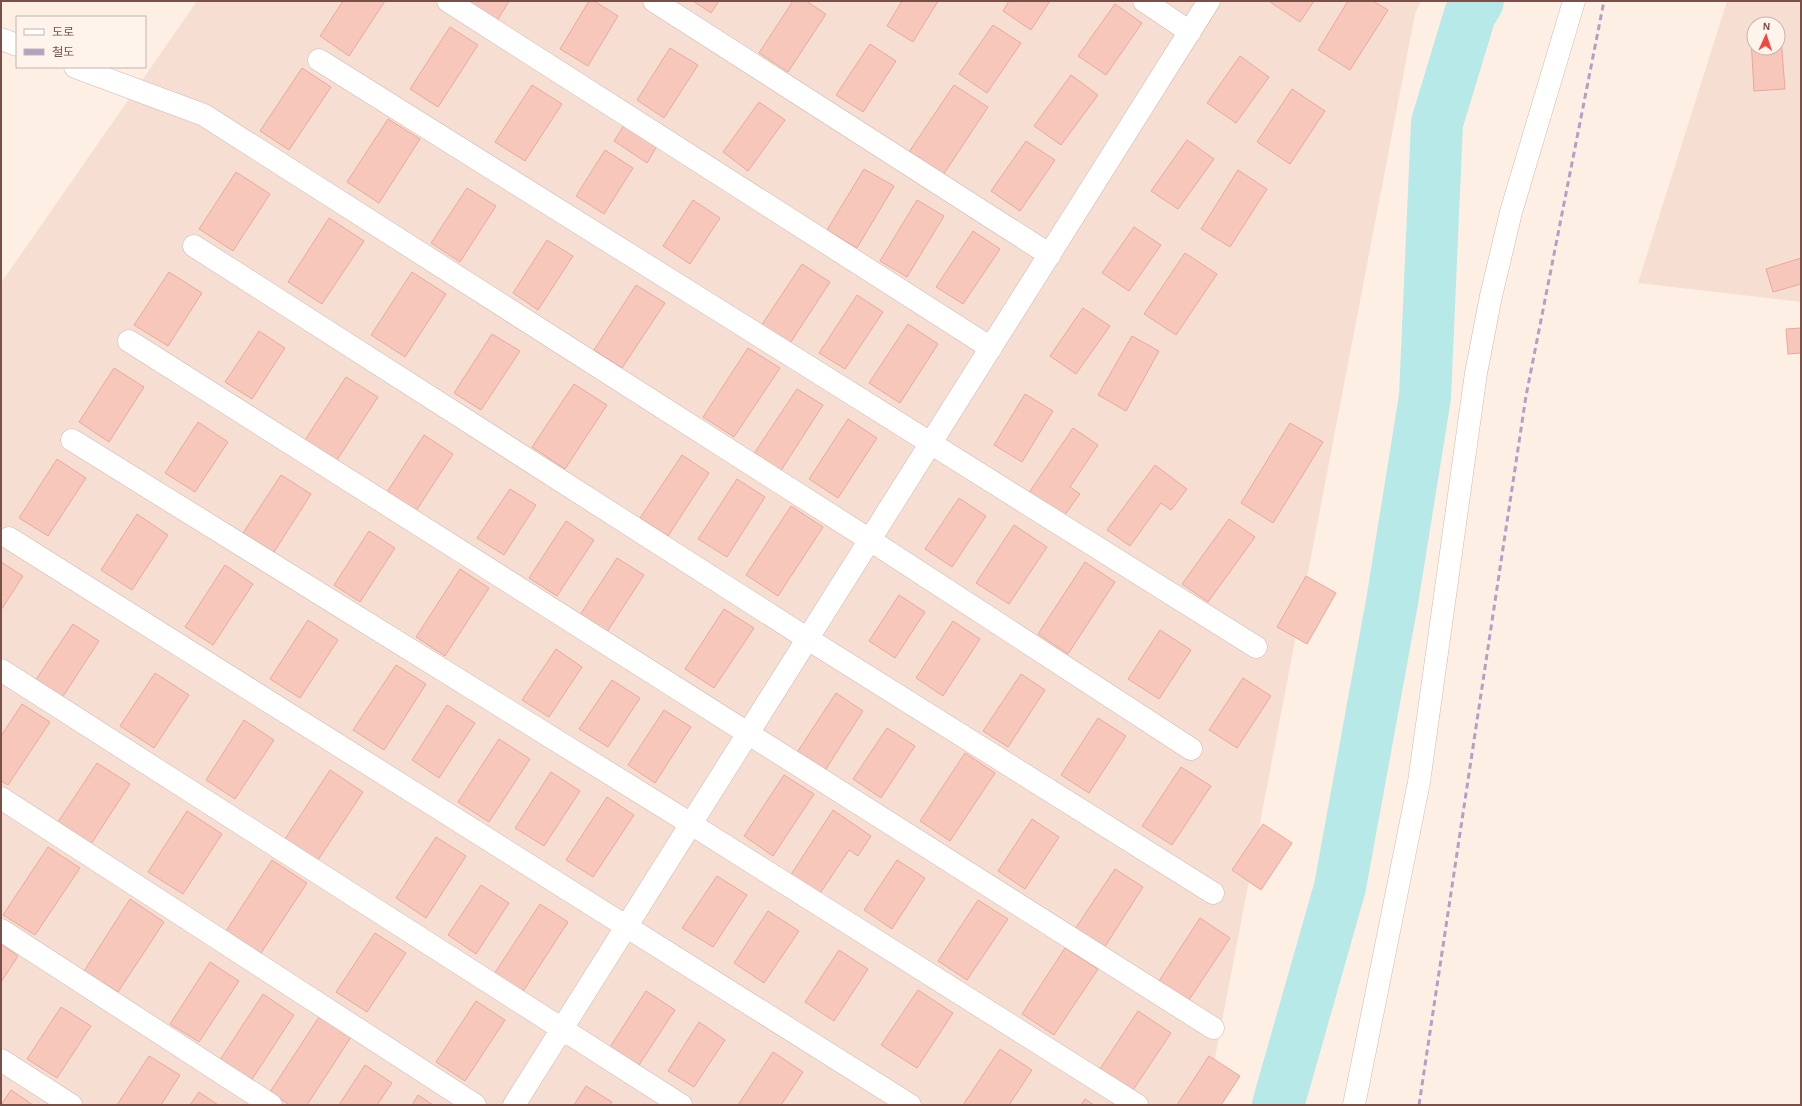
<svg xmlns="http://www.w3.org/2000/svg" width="1802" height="1106" font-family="'Alegreya Sans','Noto Sans KR',sans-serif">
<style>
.residential{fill:#f6dfd2;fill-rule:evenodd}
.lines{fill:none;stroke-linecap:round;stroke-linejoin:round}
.river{stroke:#b7e9e8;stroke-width:52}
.building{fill:#f6c7ba;stroke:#eaa999}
.minor-casing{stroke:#d3b7ac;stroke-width:23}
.minor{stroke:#fff;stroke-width:22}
.rail{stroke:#b0a1c9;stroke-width:3;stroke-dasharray:6 4;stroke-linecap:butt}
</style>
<rect width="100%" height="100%" fill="#feefe4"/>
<path class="residential" d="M 197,1 L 1421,1 L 1415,14 L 1206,1105 L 1,1105 L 1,283 Z
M 1727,1 L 1801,1 L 1801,302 L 1638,283 ZM 1754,24 L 1778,24 L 1778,48 L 1754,48 Z"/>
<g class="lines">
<path class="river" d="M 1278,1105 L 1340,887 L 1392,602 L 1425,397 L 1437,123 L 1470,14 L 1478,1"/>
</g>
<path class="building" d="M 343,1 L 385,1 L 349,56 L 320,36 Z
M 467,1 L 509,1 L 497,21 Z
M 589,1 L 594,1 L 618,16 L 588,66 L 560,49 Z
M 693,1 L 719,1 L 711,13 Z
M 793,1 L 806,1 L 826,14 L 788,72 L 759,53 Z
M 902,1 L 938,1 L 913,42 L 887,26 Z
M 1009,1 L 1050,1 L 1031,30 L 1003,11 Z
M 1271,1 L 1314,1 L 1300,22 L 1270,2 Z
M 1348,1 L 1373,1 L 1388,10 L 1350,70 L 1318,50 Z
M 1115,4 L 1142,23 L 1106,75 L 1078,56 Z
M 993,25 L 1021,43 L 987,93 L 959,74 Z
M 450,27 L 478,45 L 438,107 L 410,89 Z
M 1778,37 L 1781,37 L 1785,89 L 1754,91 L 1751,39 L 1754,39 L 1754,48 L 1778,48 Z
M 870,44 L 896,61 L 863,112 L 836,95 Z
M 670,48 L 698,65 L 664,118 L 637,100 Z
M 1240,56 L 1269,77 L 1236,123 L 1207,103 Z
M 302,68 L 331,87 L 289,150 L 260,131 Z
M 1071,75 L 1098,95 L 1061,145 L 1034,126 Z
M 532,85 L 562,104 L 525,161 L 495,142 Z
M 954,85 L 988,107 L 943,175 L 909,152 Z
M 1292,89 L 1325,111 L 1290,164 L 1257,142 Z
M 759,102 L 785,120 L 748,171 L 723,152 Z
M 388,119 L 420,139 L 379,203 L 347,182 Z
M 624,125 L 657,146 L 647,163 L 614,141 Z
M 1187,140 L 1214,159 L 1178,209 L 1151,191 Z
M 1026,141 L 1055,160 L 1020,211 L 991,191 Z
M 605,150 L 633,168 L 604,214 L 576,196 Z
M 864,169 L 894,186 L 857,248 L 827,230 Z
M 1238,170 L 1267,189 L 1230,247 L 1201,229 Z
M 236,172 L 270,194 L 233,251 L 199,229 Z
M 467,188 L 496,206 L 460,262 L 431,243 Z
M 693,200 L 720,218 L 690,264 L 663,246 Z
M 917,200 L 944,216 L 907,277 L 880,261 Z
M 329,218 L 364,241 L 322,304 L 288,282 Z
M 1134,227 L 1161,245 L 1129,291 L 1102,273 Z
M 973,231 L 1000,249 L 963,304 L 936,287 Z
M 547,240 L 573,256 L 538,310 L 513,293 Z
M 1185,253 L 1217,274 L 1176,335 L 1144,314 Z
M 1801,258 L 1801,284 L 1773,292 L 1766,269 Z
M 802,264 L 830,282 L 789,345 L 761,326 Z
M 169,272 L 202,293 L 168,346 L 134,325 Z
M 412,272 L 446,294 L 405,357 L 371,335 Z
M 636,285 L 665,303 L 622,368 L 594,350 Z
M 857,295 L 883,312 L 845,369 L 819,353 Z
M 1083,308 L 1110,326 L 1076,374 L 1050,356 Z
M 908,324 L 938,344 L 900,403 L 869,383 Z
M 1801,328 L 1801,353 L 1788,354 L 1786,329 Z
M 259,331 L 285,348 L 252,399 L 225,382 Z
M 492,334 L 520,351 L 481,410 L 454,393 Z
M 1132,336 L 1159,351 L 1126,411 L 1098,395 Z
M 748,348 L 780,368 L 734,437 L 703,417 Z
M 114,368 L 144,387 L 109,442 L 79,422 Z
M 346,377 L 378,397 L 337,460 L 305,440 Z
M 574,384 L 607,405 L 565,469 L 532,447 Z
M 797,389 L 823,405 L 780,472 L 753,455 Z
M 1025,394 L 1053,411 L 1022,462 L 994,445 Z
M 848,419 L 877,438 L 838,498 L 809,479 Z
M 198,422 L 228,442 L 195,492 L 165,473 Z
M 1290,423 L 1323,442 L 1273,523 L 1241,503 Z
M 1073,428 L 1098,445 L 1070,487 L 1080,494 L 1061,520 L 1026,497 Z
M 424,435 L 453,454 L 416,511 L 387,492 Z
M 682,455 L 709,473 L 668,536 L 640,518 Z
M 57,459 L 86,478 L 48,536 L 19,518 Z
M 1155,465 L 1187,489 L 1171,510 L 1161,503 L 1130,546 L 1107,530 Z
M 281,475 L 311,494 L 274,552 L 243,533 Z
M 737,479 L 765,497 L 727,557 L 698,539 Z
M 510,489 L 536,505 L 504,555 L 477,538 Z
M 959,498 L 986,516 L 952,567 L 925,549 Z
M 791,506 L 823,527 L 778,596 L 746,575 Z
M 137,514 L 168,535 L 132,590 L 101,570 Z
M 1229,519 L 1255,537 L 1208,602 L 1182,584 Z
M 566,521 L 594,540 L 557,596 L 529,578 Z
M 1014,525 L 1047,547 L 1009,604 L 976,583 Z
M 369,531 L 395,548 L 360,602 L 334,585 Z
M 617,558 L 644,575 L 605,635 L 578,618 Z
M 1,562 L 23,576 L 1,610 Z
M 1085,562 L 1115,582 L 1068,654 L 1038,634 Z
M 225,565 L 253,584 L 213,645 L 185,627 Z
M 460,569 L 489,588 L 445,656 L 416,637 Z
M 1306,576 L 1336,593 L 1307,644 L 1277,627 Z
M 899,595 L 925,612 L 895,658 L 869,641 Z
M 724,609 L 754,628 L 714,688 L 685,669 Z
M 308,620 L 338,640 L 300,698 L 270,679 Z
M 953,621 L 980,639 L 943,696 L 916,678 Z
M 73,624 L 99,641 L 62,698 L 35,681 Z
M 1160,630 L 1191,650 L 1159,699 L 1128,679 Z
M 556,649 L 582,667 L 549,717 L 522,700 Z
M 396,665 L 426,684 L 384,750 L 353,730 Z
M 155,673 L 189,695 L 154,748 L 120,726 Z
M 1021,674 L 1045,690 L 1008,747 L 983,731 Z
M 1243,678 L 1271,696 L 1237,748 L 1209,730 Z
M 612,680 L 640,698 L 608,747 L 579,729 Z
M 836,693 L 863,711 L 824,772 L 796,754 Z
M 22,704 L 50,722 L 8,785 L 1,781 L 1,736 Z
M 447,705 L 475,723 L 439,778 L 412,760 Z
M 664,710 L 691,727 L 655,783 L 628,765 Z
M 1098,718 L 1126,736 L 1089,793 L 1061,775 Z
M 244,720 L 274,740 L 235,799 L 206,780 Z
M 887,728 L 915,746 L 881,798 L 853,779 Z
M 499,739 L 530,759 L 489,822 L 458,802 Z
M 965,753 L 995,773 L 950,841 L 920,821 Z
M 97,763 L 130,784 L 91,844 L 58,822 Z
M 1181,767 L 1211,786 L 1172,845 L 1142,826 Z
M 330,770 L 363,792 L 318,860 L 285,839 Z
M 551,772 L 580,791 L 544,846 L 515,828 Z
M 784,775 L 814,794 L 773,856 L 744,836 Z
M 607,797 L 634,815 L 593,877 L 566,860 Z
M 833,810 L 871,836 L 858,856 L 849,850 L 819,895 L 790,876 Z
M 187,811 L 222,834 L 183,894 L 148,872 Z
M 1032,819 L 1059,837 L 1025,889 L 998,871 Z
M 1263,824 L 1292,843 L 1261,890 L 1232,870 Z
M 436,837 L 466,856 L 426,918 L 396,898 Z
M 48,847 L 80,868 L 35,935 L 3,915 Z
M 272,860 L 307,883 L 261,953 L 226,931 Z
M 897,860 L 925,878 L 892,929 L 864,910 Z
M 1115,869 L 1143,887 L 1104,948 L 1075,929 Z
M 717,876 L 747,895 L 713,947 L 682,928 Z
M 481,885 L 509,903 L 476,954 L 448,935 Z
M 130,899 L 164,922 L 118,992 L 84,971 Z
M 978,900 L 1008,919 L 967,980 L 938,961 Z
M 540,904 L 568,922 L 522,993 L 494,974 Z
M 768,911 L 799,931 L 764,983 L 734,963 Z
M 1200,918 L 1230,938 L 1189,1000 L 1159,981 Z
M 375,933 L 406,953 L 367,1012 L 336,992 Z
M 1,944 L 18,956 L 1,982 Z
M 1065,948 L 1098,969 L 1054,1035 L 1022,1014 Z
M 839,950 L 868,969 L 834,1021 L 805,1002 Z
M 210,962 L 239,981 L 199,1042 L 170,1024 Z
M 918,990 L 953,1013 L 917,1068 L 881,1045 Z
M 646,991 L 675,1010 L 639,1065 L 610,1047 Z
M 263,994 L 294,1015 L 249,1084 L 218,1063 Z
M 476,1001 L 505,1020 L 465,1081 L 436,1062 Z
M 61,1007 L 91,1026 L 57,1078 L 27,1059 Z
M 1138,1011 L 1171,1033 L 1133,1090 L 1100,1069 Z
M 319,1017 L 351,1037 L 307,1105 L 290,1105 L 270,1092 Z
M 699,1022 L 725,1040 L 694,1087 L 668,1071 Z
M 1000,1049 L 1032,1070 L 1009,1105 L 963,1105 Z
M 773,1052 L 803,1072 L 781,1105 L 738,1105 Z
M 149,1056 L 180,1075 L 161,1105 L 117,1105 Z
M 1209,1056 L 1240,1076 L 1221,1105 L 1177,1105 Z
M 365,1065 L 392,1083 L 377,1105 L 339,1105 Z
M 586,1086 L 612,1102 L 610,1105 L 574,1105 Z
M 11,1090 L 33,1105 L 1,1105 Z
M 199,1092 L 218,1105 L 190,1105 Z
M 418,1095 L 433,1105 L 412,1105 Z
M 1085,1099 L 1094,1105 L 1081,1105 Z"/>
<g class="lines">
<g class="minor-casing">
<path id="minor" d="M 448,1 L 991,348
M 654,1 L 1050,255
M 1144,1 L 1190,32
M 1,39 L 17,45
M 319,60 L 1256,647
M 75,67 L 204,115 L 870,540 L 1191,749
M 194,246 L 808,639 L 1213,893
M 129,341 L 1213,1028
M 72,440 L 691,824 L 1137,1105
M 9,538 L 910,1105
M 1,670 L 681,1105
M 1,798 L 475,1105
M 1,930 L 271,1105
M 1,1060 L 71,1105
M 514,1105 L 1209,1
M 1354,1105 L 1419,782 L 1476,373 L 1491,296 L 1511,212 L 1574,1"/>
</g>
<use href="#minor" class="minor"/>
<path class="rail" d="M 1419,1105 L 1526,396 L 1604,1"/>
</g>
<rect width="1802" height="1106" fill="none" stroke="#795047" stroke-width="4"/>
<rect x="16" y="16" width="130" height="52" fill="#fff4ec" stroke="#c9b2aa"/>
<rect x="24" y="29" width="20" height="6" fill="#ffffff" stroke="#c9b2aa"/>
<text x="52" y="36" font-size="12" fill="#795047">도로</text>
<rect x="24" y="49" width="20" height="6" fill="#b0a1c9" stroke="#c9b2aa"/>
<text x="52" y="56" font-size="12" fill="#795047">철도</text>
<g transform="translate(1766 36) rotate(3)"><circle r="19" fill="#fff4ec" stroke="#c9b2aa"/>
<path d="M0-3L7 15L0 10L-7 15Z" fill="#f14740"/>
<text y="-6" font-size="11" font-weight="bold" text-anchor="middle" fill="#795047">N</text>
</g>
</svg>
